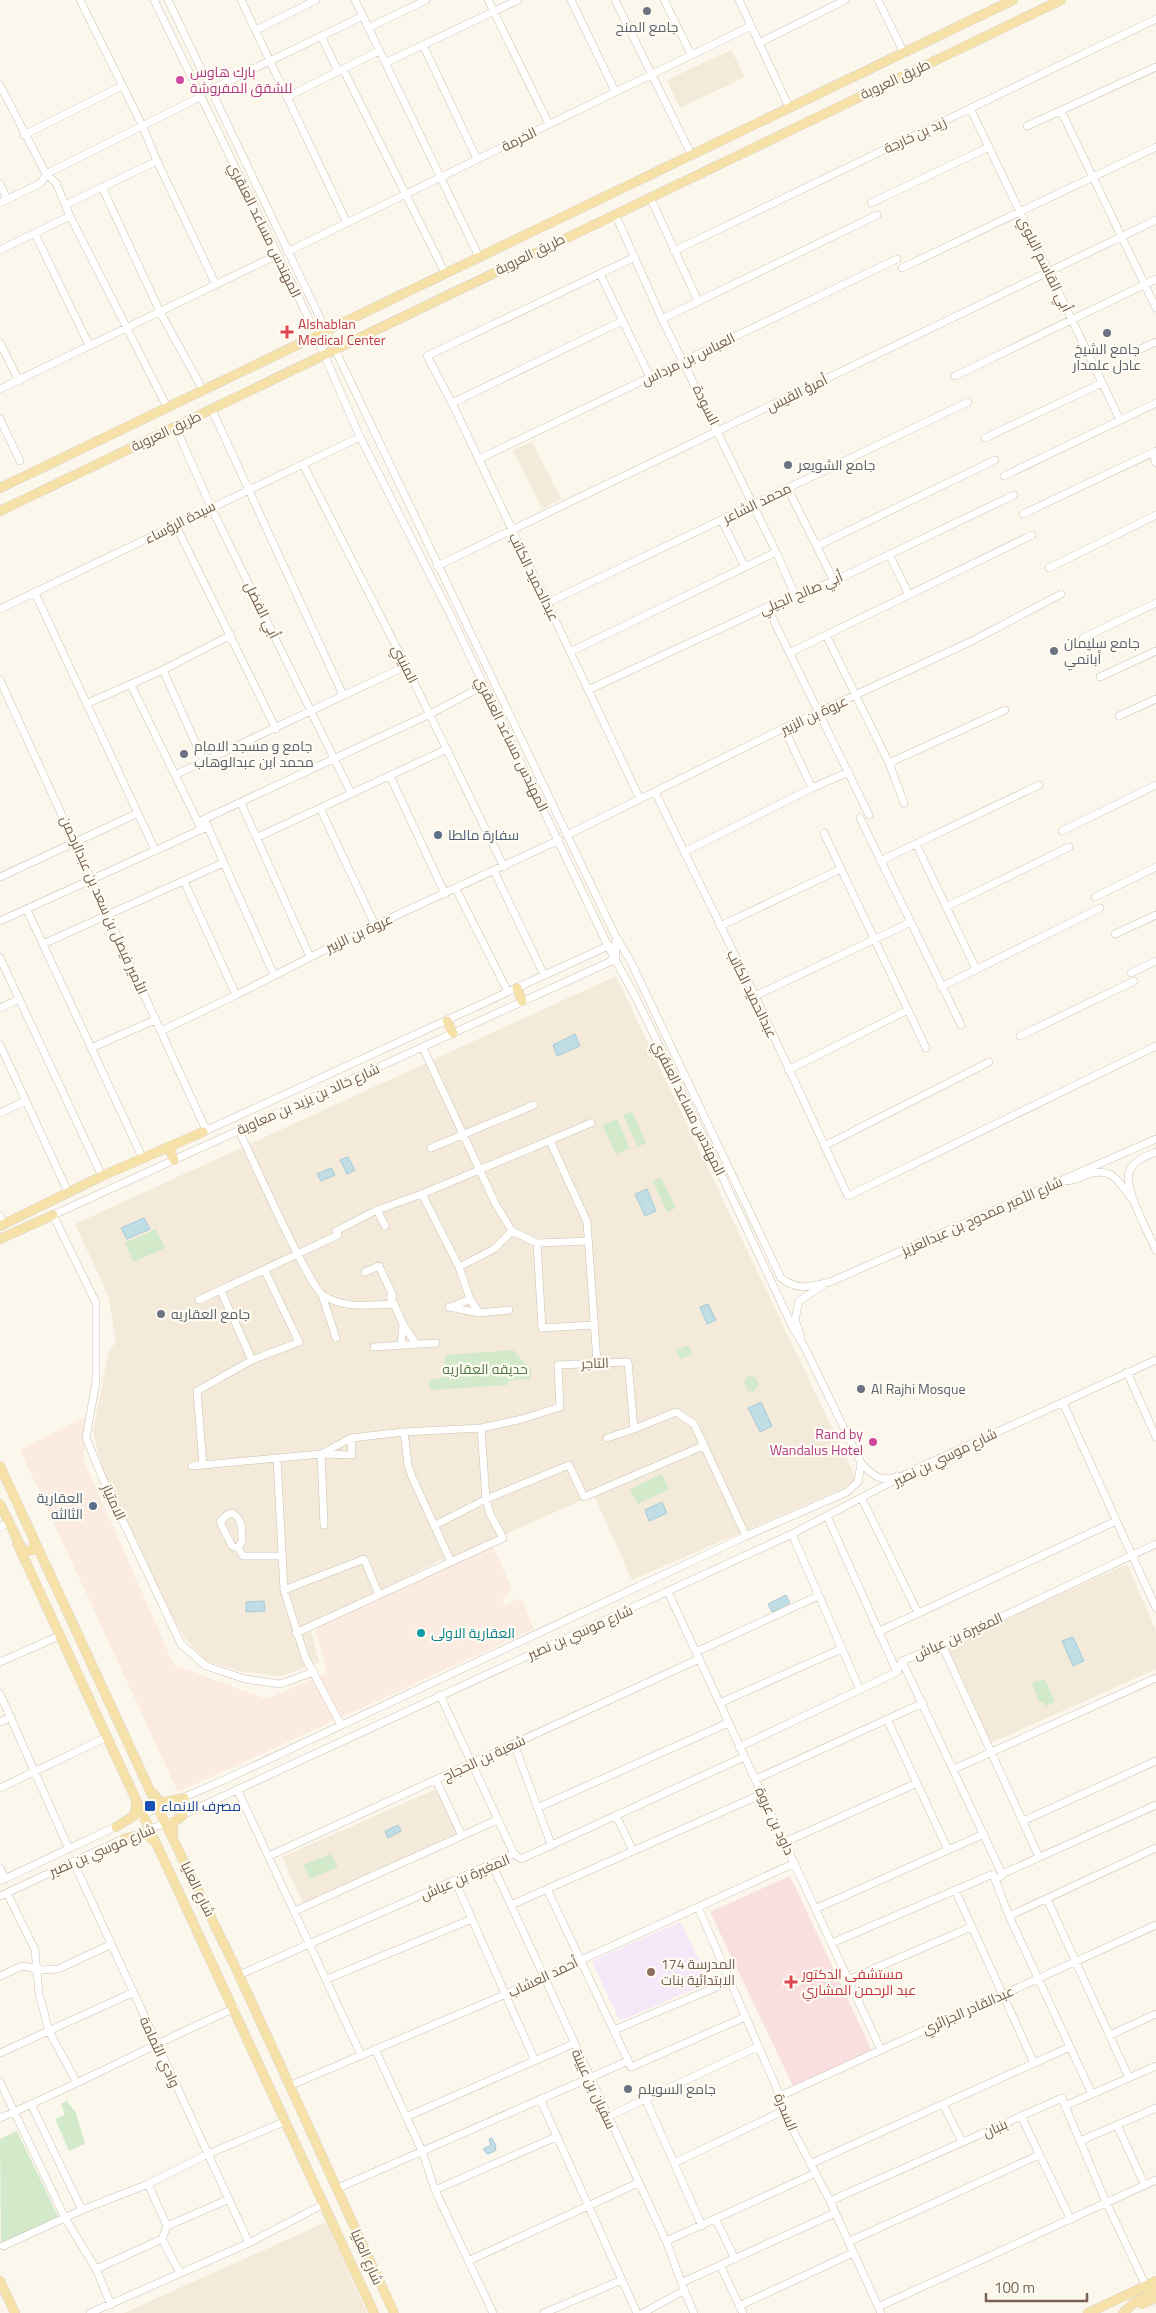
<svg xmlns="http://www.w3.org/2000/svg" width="1156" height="2313" font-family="'Titillium Web',Cairo,sans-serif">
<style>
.residential{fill:#f3eada}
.commercial{fill:#fbebe0}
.education{fill:#f4e8f9}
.medical{fill:#f9dfe0}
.green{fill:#d3eaca}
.water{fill:#c0dce5;stroke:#a7cad7}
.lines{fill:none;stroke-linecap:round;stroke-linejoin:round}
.minor-casing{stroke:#cec1b1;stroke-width:8}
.major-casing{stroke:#d9d3ce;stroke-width:10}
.minor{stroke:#fff;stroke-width:7}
.major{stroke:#f6e2a8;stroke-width:9}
.worship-dot{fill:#6b7280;stroke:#fefbf2;stroke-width:2}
.hotel-dot{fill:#d1479c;stroke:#fefbf2;stroke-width:2}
.health-dot{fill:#e0444e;stroke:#fefbf2;stroke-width:2}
.service-dot{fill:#5c6f8a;stroke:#fefbf2;stroke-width:2}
.culture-dot{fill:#0f9aa8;stroke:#fefbf2;stroke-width:2}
.transit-dot{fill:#1a4fb4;stroke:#fefbf2;stroke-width:2}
.education-dot{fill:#8d6e63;stroke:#fefbf2;stroke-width:2}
.labels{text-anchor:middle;stroke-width:4.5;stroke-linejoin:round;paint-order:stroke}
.worship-label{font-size:14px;fill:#5b616d;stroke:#fefbf2;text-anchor:start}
.hotel-label{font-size:14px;fill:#b23c85;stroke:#fefbf2;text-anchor:start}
.street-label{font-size:14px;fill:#77614f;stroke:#fefbf2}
.health-label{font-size:14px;fill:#be3a42;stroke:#fefbf2;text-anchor:start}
.service-label{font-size:14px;fill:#4e5e75;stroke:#fefbf2;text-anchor:start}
.park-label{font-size:14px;fill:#517c47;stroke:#fefbf2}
.culture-label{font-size:14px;fill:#0d838f;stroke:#fefbf2;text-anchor:start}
.transit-label{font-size:14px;fill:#164399;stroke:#fefbf2;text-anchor:start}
.education-label{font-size:14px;fill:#785e54;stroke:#fefbf2;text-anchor:start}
</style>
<rect width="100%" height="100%" fill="#fcf7ec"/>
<path class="residential" d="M 731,50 L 745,77 L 680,108 L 667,80 Z
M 532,442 L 561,499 L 542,509 L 513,450 Z
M 616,976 L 858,1482 L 632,1580 L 594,1495 L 521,1527 L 451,1562 L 442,1559 L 310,1627 L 319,1662 L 281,1676 L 239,1671 L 205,1661 L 184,1637 L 111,1506 L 93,1431 L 108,1354 L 116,1341 L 108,1295 L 75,1224 Z
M 1127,1564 L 1156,1631 L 1156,1669 L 991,1743 L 947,1646 Z
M 436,1789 L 458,1833 L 303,1903 L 282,1857 Z
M 326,2222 L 367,2313 L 124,2313 Z"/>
<path class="commercial" d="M 85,1417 L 84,1461 L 174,1665 L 266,1699 L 327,1673 L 315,1627 L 493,1546 L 511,1586 L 506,1597 L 502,1599 L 504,1605 L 521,1598 L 534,1629 L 178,1792 L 20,1450 Z"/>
<path class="education" d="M 680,1922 L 710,1982 L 620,2021 L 592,1961 Z"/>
<path class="medical" d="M 790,1876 L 872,2051 L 793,2086 L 710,1912 Z"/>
<path class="green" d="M 632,1111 L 646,1143 L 638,1147 L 623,1115 Z
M 617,1119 L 630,1148 L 616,1154 L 602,1125 Z
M 661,1177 L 676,1208 L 667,1212 L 653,1181 Z
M 156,1229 L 165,1248 L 133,1262 L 125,1243 Z
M 689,1345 L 692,1354 L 680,1359 L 676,1350 Z
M 513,1350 L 532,1371 L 529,1379 L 508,1381 L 508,1385 L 430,1390 L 429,1380 L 446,1377 L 445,1355 Z
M 747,1376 L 755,1377 L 759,1385 L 753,1392 L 747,1390 L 744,1382 Z
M 662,1474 L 669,1489 L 638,1504 L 630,1489 Z
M 1045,1679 L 1055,1702 L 1045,1706 L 1044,1703 L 1039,1702 L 1032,1683 Z
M 331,1854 L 338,1867 L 310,1879 L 303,1865 Z
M 67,2101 L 76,2113 L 85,2144 L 69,2151 L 55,2119 L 65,2115 L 61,2104 Z
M 17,2131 L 60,2220 L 1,2245 L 0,2139 Z"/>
<path class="water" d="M 575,1034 L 580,1046 L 557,1056 L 553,1045 Z
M 348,1157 L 355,1170 L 347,1174 L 340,1160 Z
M 331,1168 L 335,1175 L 321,1181 L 317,1174 Z
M 647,1189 L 656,1211 L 645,1216 L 635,1194 Z
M 144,1218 L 150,1229 L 127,1239 L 121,1228 Z
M 708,1304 L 716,1320 L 707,1324 L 700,1307 Z
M 761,1402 L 772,1426 L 760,1432 L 748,1408 Z
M 662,1502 L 667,1513 L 649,1521 L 645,1510 Z
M 786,1595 L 790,1603 L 772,1612 L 768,1604 Z
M 264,1601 L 265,1611 L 246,1612 L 246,1602 Z
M 1073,1637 L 1084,1661 L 1073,1666 L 1062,1641 Z
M 398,1825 L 401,1831 L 388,1838 L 385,1831 Z
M 492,2138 L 496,2146 L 495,2151 L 487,2154 L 483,2149 L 491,2145 L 489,2139 Z"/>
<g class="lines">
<g class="minor-casing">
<path id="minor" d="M 80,0 L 142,125 L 157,161 L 216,285
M 168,0 L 615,935 L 630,960 L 781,1278 C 798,1291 811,1287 830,1282 L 1156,1139
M 241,0 L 347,223
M 355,0 L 479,257
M 488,0 L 549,124
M 571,0 L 615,91
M 615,0 L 691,154
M 664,0 L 691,54
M 739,0 L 789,107
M 878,0 L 904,53
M 368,28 L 426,0
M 256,30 L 316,0
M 321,36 L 338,71
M 759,43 L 845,0
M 423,45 L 477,159
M 385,63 L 518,0
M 343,69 L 445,273
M 0,85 L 46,174 L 56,183 L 70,216 L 167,407
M 210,90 L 363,16
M 287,97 L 379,51
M 970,108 L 1120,420
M 1061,111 L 1156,308
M 1027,126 L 1156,67
M 24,135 L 122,86
M 0,184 L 7,199
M 102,187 L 160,312 L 203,390
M 650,197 L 698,301
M 0,203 L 41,183 L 46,174 L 200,97
M 871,203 L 989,147
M 67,204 L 157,161
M 615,214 L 662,319 L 776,552 L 796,597
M 35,234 L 89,345
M 0,250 L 70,216
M 674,251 L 1156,19
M 287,252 L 751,26
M 635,257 L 427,356 L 452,403 L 640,799
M 902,268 L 1156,147
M 600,274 L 650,377
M 662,319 L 877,215
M 0,343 L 19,381
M 1134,352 L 1156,342
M 955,376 L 1156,279
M 0,389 L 277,255
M 452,403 L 622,321
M 212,410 L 343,695
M 0,419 L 20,461
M 175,426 L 211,507 L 351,793
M 985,438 L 1102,383
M 1152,453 L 1156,463
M 479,459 L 897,259
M 303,464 L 406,666 L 504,867
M 1004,476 L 1156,403
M 788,489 L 834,581
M 1023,514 L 1156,451
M 722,521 L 745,567
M 175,524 L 276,729
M 817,546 L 995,460
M 889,554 L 909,595
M 437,566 L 1156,220
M 1049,568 L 1156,515
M 35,593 L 155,850
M 547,603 L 968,402
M 767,607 L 869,815
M 0,609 L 360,437
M 826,635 L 889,763 L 904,803
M 1083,638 L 1156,603
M 570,652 L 776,552
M 789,653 L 1032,535
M 163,670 L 204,762
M 1100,677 L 1156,651
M 0,680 L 206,1130
M 131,685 L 200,826
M 588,690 L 767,607 L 834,581 L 1014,495
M 88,703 L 163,670 L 231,635
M 1119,716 L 1156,699
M 784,728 L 812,788
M 889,763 L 1005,710
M 175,775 L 406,666
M 390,776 L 445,894
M 655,792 L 755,996 L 848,1196 L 1156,1046
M 241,803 L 310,957
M 320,808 L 375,925
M 860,818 L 961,1025
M 198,822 L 430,714 L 483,686
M 206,823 L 274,975
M 1062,831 L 1156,785
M 824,833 L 926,1048
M 567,835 L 784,728 L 972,641 L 1061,594
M 258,837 L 447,749
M 916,844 L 976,969
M 684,852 L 812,788 L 849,772
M 880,861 L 1039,785
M 494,871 L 544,975
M 0,877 L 138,813
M 184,881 L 236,995
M 456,889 L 508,992
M 1095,897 L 1156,867
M 946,907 L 1069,847
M 27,910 L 143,1159
M 0,921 L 207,827
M 720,926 L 841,869
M 1115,934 L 1156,915
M 43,944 L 223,863
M 0,958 L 102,1176
M 1131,973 L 1156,961
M 941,987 L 1100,908
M 755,996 L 909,923
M 0,1008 L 19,999
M 161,1031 L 236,995 L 352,936 L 559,840
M 1020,1036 L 1134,981
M 0,1045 L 68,1192
M 91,1048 L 155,1020
M 423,1048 L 495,1203 L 512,1231 L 537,1243 L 588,1241
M 788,1070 L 908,1010
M 0,1113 L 25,1101
M 239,1131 C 251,1155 309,1288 324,1296 C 346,1309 369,1305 394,1304 L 403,1324 L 416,1344
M 203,1132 L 608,946 L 612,947
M 550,1141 L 587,1222 L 597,1362
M 824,1146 L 989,1062
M 431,1148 L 534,1105
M 1156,1152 C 1146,1156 1132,1161 1129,1173 C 1124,1189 1149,1234 1156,1250
M 1065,1181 C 1073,1181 1077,1179 1084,1176 C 1112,1165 1117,1180 1132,1199
M 422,1194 L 591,1123
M 377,1210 L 385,1226
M 0,1216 L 4,1224
M 537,1243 L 542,1328 L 594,1325
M 459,1267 L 494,1249 L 512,1231
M 365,1272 L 379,1266 L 393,1296 L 390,1297 L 394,1304
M 221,1291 L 252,1360
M 322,1295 L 336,1338
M 199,1300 L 338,1235 L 336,1231 L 377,1210 L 422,1194 L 459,1267 L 470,1299
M 449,1307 L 479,1313 L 509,1310
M 451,1307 L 470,1299 L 479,1313
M 801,1336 L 795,1320 L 799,1301 L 822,1286
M 401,1345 L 403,1324
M 374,1347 L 436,1343
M 1127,1372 L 1156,1437
M 1063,1403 L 1156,1608
M 404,1432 L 408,1465 L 412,1477 L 451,1562
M 607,1438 L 634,1429
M 277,1459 L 284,1590 L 305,1657 L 341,1725
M 861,1463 C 871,1474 882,1484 897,1476
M 203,1465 L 197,1391 L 252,1360 L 299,1342 L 265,1271
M 192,1466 L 321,1454 L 351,1438 L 404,1432 L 481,1428 L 522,1419 L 560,1407 L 558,1365 L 628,1362 L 634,1429 L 676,1412 L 694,1424 L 746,1536
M 862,1499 L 918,1613
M 827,1516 L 897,1672
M 324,1525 L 321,1454 L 352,1455 L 351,1438
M 435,1525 L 486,1499 L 569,1465 L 584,1497 L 703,1446
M 0,1527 L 8,1523
M 792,1534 L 860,1690
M 238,1548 L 242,1541 C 242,1530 243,1519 232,1513 L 227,1515 L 220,1522 L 232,1546 L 238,1548 L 243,1556 L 283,1556
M 284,1590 L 364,1559 L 379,1595
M 668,1592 L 881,2050
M 878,1632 L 1116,1521
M 296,1633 L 503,1538 L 490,1514 L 486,1499 L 481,1428
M 942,1645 L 1039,1857
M 696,1652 L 818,1596
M 902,1661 L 1002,1874
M 0,1662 L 59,1636
M 314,1672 L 280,1684 L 245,1679 L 206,1666 L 181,1644 L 103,1479 L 86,1438 L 96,1382 L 96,1303 L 53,1215 L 616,959 L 616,940
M 0,1694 L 69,1849
M 440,1695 L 514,1854
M 720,1703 L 841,1649
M 887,1719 L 948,1850
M 0,1722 L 11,1717
M 514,1744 L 551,1844
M 739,1747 L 897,1672 L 902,1661 L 942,1645 L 1156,1544
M 954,1769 L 1156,1678
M 756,1779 L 923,1703
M 436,1780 L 462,1836
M 0,1788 L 107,1737
M 237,1789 L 361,2055
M 537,1808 L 728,1723
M 616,1815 L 633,1851
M 140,1816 L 222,1781 L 746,1536 L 847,1492 L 858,1482 L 861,1463 L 805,1348 L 793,1328 L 706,1142 L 636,998 L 608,946 L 451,616 L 360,437 L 307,315 L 154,0
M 178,1817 L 792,1534 L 916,1469 L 1156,1360
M 1023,1821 L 1156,1761
M 146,1830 L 169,1822
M 785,1842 L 917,1783
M 269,1856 L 699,1659
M 73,1861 L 249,2243
M 492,1864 L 666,2241 C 676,2266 683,2290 694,2313
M 0,1868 L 5,1879
M 1000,1877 L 1002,1874 L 1156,1805
M 0,1881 L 119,1825
M 455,1881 L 535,2061
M 547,1889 L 631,2067 L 745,2017
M 955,1890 L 1034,2063
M 7,1893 L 35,1950 L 39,1994 L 49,2031 L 77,2083
M 0,1896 L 127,1837
M 1047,1899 L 1129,2078
M 511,1905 L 762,1794
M 698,1907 L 780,2096 L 783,2111 L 830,2201 L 881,2313
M 815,1909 L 984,1834
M 295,1911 L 497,1820
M 1009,1916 L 1156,1848
M 832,1943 L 993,1874 L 1009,1916 L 1092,2094
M 239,1975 L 514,1854 L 521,1859 L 744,1757
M 0,1976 L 22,1966 L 42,1970 L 58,1969 L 110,1945
M 327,1979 L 472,1919
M 848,1980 L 971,1927
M 614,2030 L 731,1981
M 1110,2035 L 1156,2014
M 375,2049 L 422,2151 L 435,2190 L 493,2313
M 0,2053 L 132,1993
M 0,2082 L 65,2218 L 96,2269 L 111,2305
M 289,2086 L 504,1995 L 795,1863
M 780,2096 L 1156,1925
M 540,2099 L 637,2313
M 646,2100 L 702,2226
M 31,2104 L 82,2210
M 943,2104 L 962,2142
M 1065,2106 L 1106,2202 L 1146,2286
M 1021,2116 L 1071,2220
M 406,2117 L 573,2044
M 607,2117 L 757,2047
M 0,2118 C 79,2084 156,2043 235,2008
M 1117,2125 L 1145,2186
M 1080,2141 L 1156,2108
M 674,2163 L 783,2111
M 810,2164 L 1070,2047
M 148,2184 L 167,2226
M 336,2189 L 628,2061
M 435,2190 L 556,2137
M 830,2201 L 1062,2098 L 1065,2106 L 1156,2066
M 716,2220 L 735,2259
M 162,2239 L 180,2273
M 666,2241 L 816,2173
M 848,2242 L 1039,2155
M 3,2246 L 82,2210 L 148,2184 L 206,2155 L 286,2121
M 468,2261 L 638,2183
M 720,2265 L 743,2313
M 96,2269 L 162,2239 L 167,2226 L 227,2200
M 683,2282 L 835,2213
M 739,2306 L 853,2253
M 878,2307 L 1156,2180
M 90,2313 L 249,2243 L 324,2204
M 544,2313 L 622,2280
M 643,2313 L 683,2291"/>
</g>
<g class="major-casing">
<path id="major" d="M 0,488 L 1013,0
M 0,511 L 1061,0
M 517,988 L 522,1001
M 447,1021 L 453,1033
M 169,1147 L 174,1160
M 0,1226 L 102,1176 L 203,1132
M 0,1239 L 53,1215
M 0,1466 L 158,1808 L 239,1975 L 394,2313
M 0,1504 L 23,1551 L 33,1550 L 34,1542
M 17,1543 L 374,2313
M 153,1793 L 159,1801 L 165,1802 L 184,1798
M 116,1827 L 135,1815 L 136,1804
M 173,1834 L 173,1823 L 183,1815
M 124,1839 L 145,1833 L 153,1840
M 0,2281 L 15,2313
M 1142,2304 L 1156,2298
M 1088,2313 L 1156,2281
M 1123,2313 L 1134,2303 L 1156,2291"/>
</g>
<use href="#minor" class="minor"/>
<use href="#major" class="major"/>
</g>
<g class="worship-dot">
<circle cx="647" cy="11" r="5"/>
<circle cx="1107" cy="333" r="5"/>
<circle cx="788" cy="465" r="5"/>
<circle cx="1054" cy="651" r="5"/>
<circle cx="184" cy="754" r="5"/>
<circle cx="161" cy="1314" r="5"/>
<circle cx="861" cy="1389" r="5"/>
<circle cx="628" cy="2089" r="5"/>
</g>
<g class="hotel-dot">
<circle cx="180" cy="80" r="5"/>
<circle cx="873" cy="1442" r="5"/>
</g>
<g class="health-dot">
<path d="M284.5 324.5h5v5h5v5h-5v5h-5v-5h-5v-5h5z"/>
<path d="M788.5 1974.5h5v5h5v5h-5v5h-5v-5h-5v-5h5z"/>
</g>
<g class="service-dot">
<circle cx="438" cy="835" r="5"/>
<circle cx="93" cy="1506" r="5"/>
</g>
<circle class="culture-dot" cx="421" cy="1633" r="5"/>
<rect class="transit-dot" x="144" y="1800" width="12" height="12" rx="2.5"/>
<circle class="education-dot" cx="651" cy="1972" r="5"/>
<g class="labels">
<g class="worship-label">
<text x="647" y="32" text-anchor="middle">جامع المنح</text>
<text x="1107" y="354" text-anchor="middle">جامع الشيخ<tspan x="1107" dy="16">عادل علمدار</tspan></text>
<text x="798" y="470">جامع الشويعر</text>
<text x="1064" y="648">جامع سليمان<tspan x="1064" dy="16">أبانمي</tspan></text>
<text x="194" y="751">جامع و مسجد الامام<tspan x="194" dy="16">محمد ابن عبدالوهاب</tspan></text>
<text x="171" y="1319">جامع العقاريه</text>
<text x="871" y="1394">Al Rajhi Mosque</text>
<text x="638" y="2094">جامع السويلم</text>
</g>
<g class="hotel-label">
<text x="190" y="77">بارك هاوس<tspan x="190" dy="16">للشقق المفروشة</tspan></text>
<text x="863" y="1439" text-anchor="end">Rand by<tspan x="863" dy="16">Wandalus Hotel</tspan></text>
</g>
<g class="street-label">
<text transform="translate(895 79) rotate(-25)" y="5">طريق العروبة</text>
<text transform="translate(915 135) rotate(-25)" y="5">زيد بن خارجة</text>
<text transform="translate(519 139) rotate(-26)" y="5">الخرمة</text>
<text transform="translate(265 230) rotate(64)" y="5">المهندس مساعد العنقري</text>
<text transform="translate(530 254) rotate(-26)" y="5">طريق العروبة</text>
<text transform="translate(1045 264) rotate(64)" y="5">أبي القاسم البلوي</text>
<text transform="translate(688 359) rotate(-26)" y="5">العباس بن مرداس</text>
<text transform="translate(797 393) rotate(-26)" y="5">أمرؤ القيس</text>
<text transform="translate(706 405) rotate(64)" y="5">السودة</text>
<text transform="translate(166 431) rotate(-25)" y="5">طريق العروبة</text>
<text transform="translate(757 503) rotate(-26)" y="5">محمد الشاعر</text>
<text transform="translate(180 522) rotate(-27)" y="5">سيدة الرؤساء</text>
<text transform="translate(534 577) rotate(64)" y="5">عبدالحميد الكاتب</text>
<text transform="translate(801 593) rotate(-23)" y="5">أبي صالح الجيلي</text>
<text transform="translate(262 610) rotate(64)" y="5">أبي الفضل</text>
<text transform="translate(405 664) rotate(63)" y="5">المنيني</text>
<text transform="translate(814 715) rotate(-25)" y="5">عروة بن الزبير</text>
<text transform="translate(512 744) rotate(64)" y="5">المهندس مساعد العنقري</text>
<text transform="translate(104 905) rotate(66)" y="5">الأمير فيصل بن سعد بن عبدالرحمن</text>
<text transform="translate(359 933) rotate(-25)" y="5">عروة بن الزبير</text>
<text transform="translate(752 994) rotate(64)" y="5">عبدالحميد الكاتب</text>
<text transform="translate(308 1099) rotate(-24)" y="5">شارع خالد بن يزيد بن معاوية</text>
<text transform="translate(689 1108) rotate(64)" y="5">المهندس مساعد العنقري</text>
<text transform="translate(982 1216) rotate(-24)" y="5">شارع الأمير ممدوح بن عبدالعزيز</text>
<text transform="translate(595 1363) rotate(-2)" y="5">التاجر</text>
<text transform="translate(945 1457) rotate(-26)" y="5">شارع موسي بن نصير</text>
<text transform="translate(114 1502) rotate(65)" y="5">الامتياز</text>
<text transform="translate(580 1632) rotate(-24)" y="5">شارع موسي بن نصير</text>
<text transform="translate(958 1636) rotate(-24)" y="5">المغيرة بن عياش</text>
<text transform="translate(484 1758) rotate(-25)" y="5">شعبة بن الحجاج</text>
<text transform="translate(775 1821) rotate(65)" y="5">داود بن عروة</text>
<text transform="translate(102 1850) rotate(-23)" y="5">شارع موسي بن نصير</text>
<text transform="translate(465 1877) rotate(-23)" y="5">المغيرة بن عياش</text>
<text transform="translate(198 1889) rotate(64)" y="5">شارع العليا</text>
<text transform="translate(543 1977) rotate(-25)" y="5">أحمد العشاب</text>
<text transform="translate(968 2010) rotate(-24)" y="5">عبدالقادر الجزائري</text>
<text transform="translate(160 2052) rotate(65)" y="5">وادي الثمامة</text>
<text transform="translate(594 2089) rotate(65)" y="5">سفيان بن عيينة</text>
<text transform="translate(786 2112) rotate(68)" y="5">السدرة</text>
<text transform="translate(995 2128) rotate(-24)" y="5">بنبان</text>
<text transform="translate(367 2257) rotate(66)" y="5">شارع العليا</text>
</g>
<g class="health-label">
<text x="298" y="329">Alshablan<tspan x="298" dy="16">Medical Center</tspan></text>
<text x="802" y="1979">مستشفى الدكتور<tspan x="802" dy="16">عبد الرحمن المشاري</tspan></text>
</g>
<g class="service-label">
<text x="448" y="840">سفارة مالطا</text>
<text x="83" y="1503" text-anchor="end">العقارية<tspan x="83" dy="16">الثالثه</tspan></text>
</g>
<g class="park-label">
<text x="485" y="1374">حديقه العقاريه</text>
</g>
<g class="culture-label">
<text x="431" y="1638">العقارية الاولى</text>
</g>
<g class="transit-label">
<text x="161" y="1811">مصرف الانماء</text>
</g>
<g class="education-label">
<text x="661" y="1969">المدرسة 174<tspan x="661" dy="16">الابتدائية بنات</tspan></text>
</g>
</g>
<path d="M986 2293v8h101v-8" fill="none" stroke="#77614f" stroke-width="2.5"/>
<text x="994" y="2293" font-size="15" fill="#77614f" stroke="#fefbf2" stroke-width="4" paint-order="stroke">100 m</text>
</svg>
